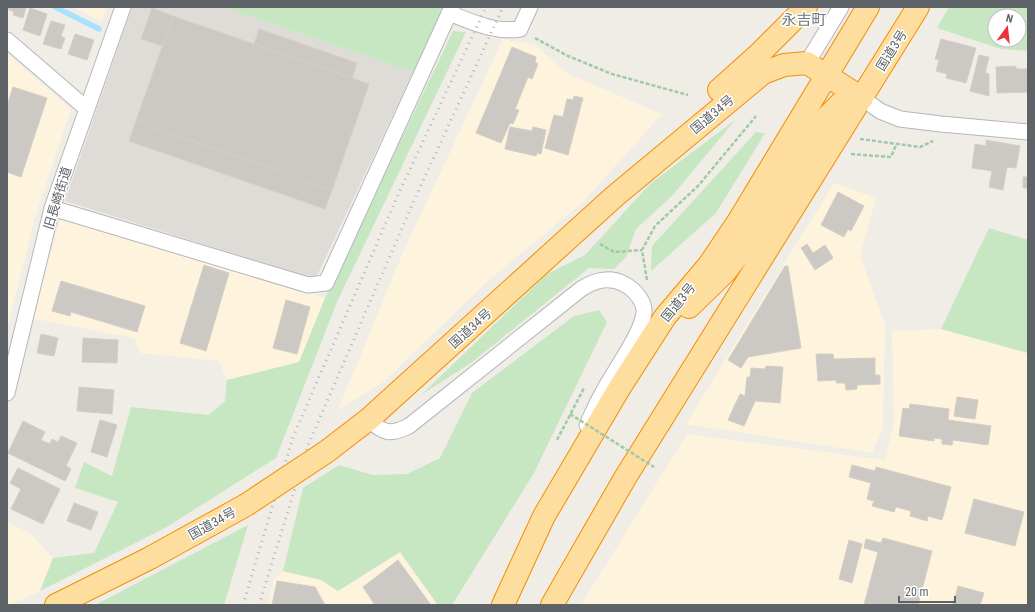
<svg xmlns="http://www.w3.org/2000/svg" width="1035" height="612" font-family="'Roboto Condensed','Noto Sans JP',sans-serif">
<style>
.commercial{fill:#fef3dd}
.industrial{fill:#dfdcd8}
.green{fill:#c7e7c3;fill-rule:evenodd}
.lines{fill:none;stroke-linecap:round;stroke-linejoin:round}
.stream{stroke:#a7e3ff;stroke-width:5.5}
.building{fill:#ccc8c3;stroke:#d5cec4}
.minor-casing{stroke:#b3b7bb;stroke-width:17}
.trunk-casing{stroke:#f68c00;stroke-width:24}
.path{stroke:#9dcba5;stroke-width:2.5;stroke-dasharray:4 2;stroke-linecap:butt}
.minor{stroke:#fff;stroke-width:15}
.trunk{stroke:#fede9e;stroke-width:22}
.rail{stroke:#b5b6b7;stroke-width:3;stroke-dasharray:1 5;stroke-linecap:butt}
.trunk-bridge-casing{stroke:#f68c00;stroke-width:24;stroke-linecap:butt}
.path-bridge{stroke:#9dcba5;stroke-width:2.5;stroke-dasharray:4 2;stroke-linecap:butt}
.trunk-bridge{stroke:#fede9e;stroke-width:22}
.labels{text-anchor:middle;stroke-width:3;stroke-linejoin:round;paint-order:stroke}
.street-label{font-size:13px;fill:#5e6367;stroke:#fff}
.quarter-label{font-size:15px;fill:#6f7579;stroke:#fff}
</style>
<rect width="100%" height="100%" fill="#f0ede6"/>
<path class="commercial" d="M 73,7 L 107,7 L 102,22 Z
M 503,39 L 535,45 L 568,74 L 662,114 L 582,203 L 488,281 L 382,383 L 338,410 L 404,250 Z
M 7,54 L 71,109 L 35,218 L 7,329 Z
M 834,183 L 876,198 L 860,256 L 885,324 L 883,429 L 872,453 L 686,424 Z
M 61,219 L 325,298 L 299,362 L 227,380 L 219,361 L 140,353 L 134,338 L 31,318 Z
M 941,329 L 1028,353 L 1028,605 L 581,605 L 687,434 L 885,460 L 894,423 L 892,331 Z
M 7,522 L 30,533 L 53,558 L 40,591 L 9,605 L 7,605 Z
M 400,552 L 437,604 L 451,605 L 268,605 L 274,579 L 283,571 L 321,580 L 338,591 Z"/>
<path class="industrial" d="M 132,7 L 222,7 L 413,72 L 317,276 L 302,275 L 65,201 Z"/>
<path class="green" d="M 222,7 L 445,7 L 413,72 Z
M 949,7 L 1028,7 L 1028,51 L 1001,49 L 937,28 ZM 995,16 L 1019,16 L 1019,40 L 995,40 Z
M 453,31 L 466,32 L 337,302 L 276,458 L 165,528 L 40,591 L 53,558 L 94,553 L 118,502 L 75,488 L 84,462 L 112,476 L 131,407 L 209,415 L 225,401 L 227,380 L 299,362 L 325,298 Z
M 735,120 L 673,195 L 636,229 L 626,257 L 614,269 L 589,268 L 471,363 L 421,395 L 547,274 L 585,255 L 650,184 Z
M 756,132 L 765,133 L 716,213 L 651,271 L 652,246 Z
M 989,228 L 1028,240 L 1028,353 L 941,329 Z
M 599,310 L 607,322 L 534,473 L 452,605 L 437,604 L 400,552 L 338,591 L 321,580 L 283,571 L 303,488 L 339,465 L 373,475 L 407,474 L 440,458 L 472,393 L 574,316 Z
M 248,525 L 224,605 L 95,605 Z"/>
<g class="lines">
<path class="stream" d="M 55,7 L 99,29"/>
</g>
<path class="building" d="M 8,7 L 26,7 L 23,18 L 13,15 L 14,12 L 8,9 Z
M 30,8 L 47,14 L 40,36 L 23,30 Z
M 152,8 L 173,16 L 162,46 L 141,39 Z
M 173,16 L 369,84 L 332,190 L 136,121 Z
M 51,21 L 65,25 L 61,36 L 65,38 L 61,49 L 43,44 Z
M 259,29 L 357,63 L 352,78 L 254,44 Z
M 75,34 L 94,40 L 87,60 L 68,54 Z
M 941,39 L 976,48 L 966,83 L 946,78 L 947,74 L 936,71 L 939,60 L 935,59 Z
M 512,47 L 536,57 L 535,62 L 538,64 L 532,79 L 528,77 L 515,109 L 519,110 L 513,124 L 510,123 L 501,143 L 476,133 Z
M 979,55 L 989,57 L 985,73 L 989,74 L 989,96 L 970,91 Z
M 1016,66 L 1016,69 L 1028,69 L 1028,92 L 997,93 L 996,67 Z
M 13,87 L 47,98 L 21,177 L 7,172 L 7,106 Z
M 574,96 L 583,98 L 568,155 L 545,148 L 554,115 L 563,117 L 567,99 L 573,100 Z
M 136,121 L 332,190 L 325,209 L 129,141 Z
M 510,127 L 532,131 L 533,127 L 546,130 L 541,154 L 537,153 L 536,156 L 505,149 Z
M 986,140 L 1020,146 L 1016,168 L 1007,167 L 1003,190 L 989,187 L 992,171 L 972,168 L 975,144 L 986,146 Z
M 1028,173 L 1028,188 L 1023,188 L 1023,177 L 1028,177 Z
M 838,192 L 864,206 L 851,231 L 848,229 L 844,237 L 821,225 Z
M 807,244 L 813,253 L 825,245 L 833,258 L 815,270 L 801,248 Z
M 204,265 L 229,273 L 206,351 L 180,343 Z
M 785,266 L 788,266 L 801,348 L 748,357 L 741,368 L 728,360 Z
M 61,281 L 145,306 L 137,332 L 71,312 L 70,316 L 52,311 Z
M 286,300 L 310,307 L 297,354 L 273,348 Z
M 41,334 L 58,338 L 54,356 L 37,353 Z
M 83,338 L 118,340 L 117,363 L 82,362 Z
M 816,354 L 833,354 L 834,359 L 875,358 L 875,375 L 880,375 L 880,384 L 857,385 L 857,389 L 846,390 L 845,383 L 836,383 L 836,380 L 818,381 Z
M 766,366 L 783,367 L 780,403 L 755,401 L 744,426 L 728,420 L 740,394 L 745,396 L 747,377 L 750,377 L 751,368 L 765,369 Z
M 79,387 L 114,390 L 112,414 L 77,411 Z
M 957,397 L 978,400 L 975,419 L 954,416 Z
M 910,404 L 949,409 L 948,420 L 991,426 L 988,445 L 953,440 L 952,445 L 942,444 L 942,439 L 934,438 L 934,441 L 899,436 L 903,408 L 909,409 Z
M 100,420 L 117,425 L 107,457 L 91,452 Z
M 23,421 L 45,432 L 41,440 L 50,444 L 52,439 L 58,442 L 61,436 L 77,443 L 66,466 L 71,469 L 65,481 L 8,453 Z
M 852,465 L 875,471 L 876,467 L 951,487 L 942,520 L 928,516 L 927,521 L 910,516 L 911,511 L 896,507 L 894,512 L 872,506 L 874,501 L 867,499 L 871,483 L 849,477 Z
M 18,468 L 60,489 L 43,524 L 11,509 L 21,489 L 10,483 Z
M 974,499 L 1024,512 L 1015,546 L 965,533 Z
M 74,503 L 98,512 L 91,530 L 67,521 Z
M 883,538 L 932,551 L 918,605 L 864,605 L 878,552 L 864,548 L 866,539 L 881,543 Z
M 849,540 L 862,544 L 852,583 L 839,579 Z
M 398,560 L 431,605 L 375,605 L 363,587 Z
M 277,581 L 315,587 L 325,605 L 272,605 Z
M 958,586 L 984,593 L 980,605 L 953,605 Z"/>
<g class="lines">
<g class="minor-casing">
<path id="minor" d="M 449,13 C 472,22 495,33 520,29 L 530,7
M 7,40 L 87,109
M 807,63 L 841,7
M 862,98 L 880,111 L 900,119 L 941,124 L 1028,132
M 52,208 L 308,285 L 326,283 L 452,7
M 7,393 L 52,208 L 123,7
M 369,419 C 383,434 391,435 409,426 L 581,289 C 595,280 609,276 624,284 C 634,289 645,301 644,313 C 641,335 614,371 603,392 C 597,402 592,414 587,425"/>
</g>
<g class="trunk-casing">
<path id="trunk" d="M 719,90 L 758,55 L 806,7
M 689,307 L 725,272 L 744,247 L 828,116 L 841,103 L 862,98
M 326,452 L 369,419 L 615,196 L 763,73 L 784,65 L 807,63 L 862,98
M 56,605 L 150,558 L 246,505
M 503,605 L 544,516 L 620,387 L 665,317 L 709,265 L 738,222 L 868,7
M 552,605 L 625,478 L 918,7"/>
</g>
<path class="path" d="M 535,38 L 568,56 L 612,74 L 688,95
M 860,139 L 920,147 L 933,141
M 851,154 L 891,157 L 896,145
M 600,244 L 614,252 L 642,250
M 647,280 L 642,250 L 655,226 L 698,186 L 756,116
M 557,440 L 584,388"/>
<use href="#minor" class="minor"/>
<use href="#trunk" class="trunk"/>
<path class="rail" d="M 243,605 L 293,437 L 398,195 L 486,7
M 259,605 L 309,443 L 412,205 L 503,7"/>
<g class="trunk-bridge-casing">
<path id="trunk-bridge" d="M 246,505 L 326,452"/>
</g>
<path class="path-bridge" d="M 570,414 L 654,467"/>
<use href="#trunk-bridge" class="trunk-bridge"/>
</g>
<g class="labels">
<g class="street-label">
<text transform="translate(891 50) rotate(-58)" y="5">国道3号</text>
<text transform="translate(712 114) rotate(-40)" y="5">国道34号</text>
<text transform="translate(57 198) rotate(-73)" y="5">旧長崎街道</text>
<text transform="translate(678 302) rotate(-51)" y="5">国道3号</text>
<text transform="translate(470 328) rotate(-42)" y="5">国道34号</text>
<text transform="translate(212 523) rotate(-29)" y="5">国道34号</text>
</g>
<g class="quarter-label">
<text x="804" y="25">永吉町</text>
</g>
</g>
<rect width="1035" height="612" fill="none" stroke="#5e6367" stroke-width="16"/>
<g transform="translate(1007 28) rotate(15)"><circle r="19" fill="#ffffff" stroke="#bfc1c2"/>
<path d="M0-3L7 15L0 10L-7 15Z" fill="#ea333a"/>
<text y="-6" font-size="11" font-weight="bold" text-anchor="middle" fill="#5e6367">N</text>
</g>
<path d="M899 596v6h56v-6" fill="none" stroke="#5e6367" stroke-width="2"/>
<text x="905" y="596" font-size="12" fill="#5e6367" stroke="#ffffff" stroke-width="3" paint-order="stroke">20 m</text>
</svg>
